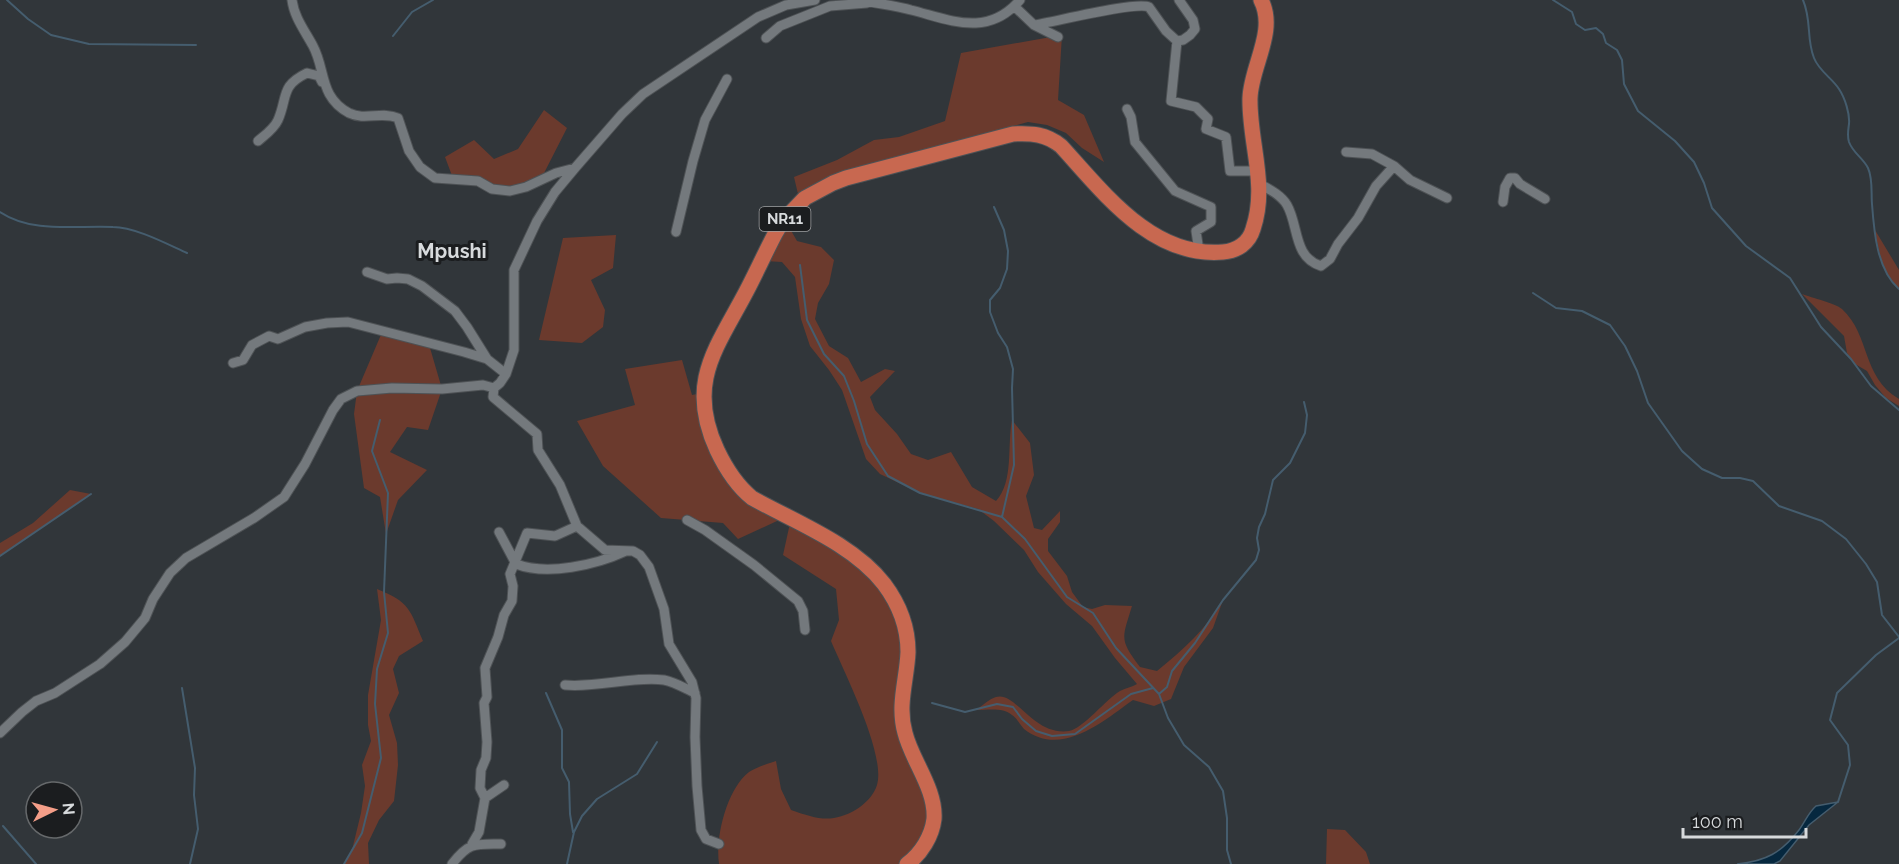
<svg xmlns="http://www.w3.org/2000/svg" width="1899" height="864" font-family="Raleway,sans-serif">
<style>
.green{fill:#6b3a2d}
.water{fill:#06283f;stroke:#455d6e;stroke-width:1.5}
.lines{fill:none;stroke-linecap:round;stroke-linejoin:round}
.stream{stroke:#455d6e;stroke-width:2}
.minor-casing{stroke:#4e5255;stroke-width:11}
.trunk-casing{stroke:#4e5255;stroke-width:17}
.minor{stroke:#74797d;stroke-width:9}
.trunk{stroke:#c86850;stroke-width:15}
.labels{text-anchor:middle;stroke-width:6;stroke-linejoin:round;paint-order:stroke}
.shield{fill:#1b1d1f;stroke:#9fa1a3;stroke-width:1.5}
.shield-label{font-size:15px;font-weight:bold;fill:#d7dadc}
.quarter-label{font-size:20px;font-weight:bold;fill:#d7dadc;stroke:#1b1d1f}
</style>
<rect width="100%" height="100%" fill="#31363a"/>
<path class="green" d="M 1062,35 L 1058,100 L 1084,115 L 1104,162 L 1082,148 L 1066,133 L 1047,125 L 1028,122 L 870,165 L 820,181 L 798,194 L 794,177 L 837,160 L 874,140 L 899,137 L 945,121 L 961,53 Z
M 544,110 L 567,128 L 541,179 L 510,191 L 478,181 L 454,181 L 445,157 L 474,140 L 494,159 L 518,149 Z
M 785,220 L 797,241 L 821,247 L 834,260 L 829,284 L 818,303 L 815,319 L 829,346 L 848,358 L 861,382 L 885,369 L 895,371 L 870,397 L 875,410 L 897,434 L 911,454 L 928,460 L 951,452 L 972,487 L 996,501 C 1014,482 1007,445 1012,420 L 1030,443 L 1034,475 L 1026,496 L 1034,528 L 1042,530 L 1060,511 L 1060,522 L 1048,539 L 1048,551 L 1067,576 L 1072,592 L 1083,607 L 1092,609 L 1105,605 L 1132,606 C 1122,639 1119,639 1140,667 L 1157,671 C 1184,649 1206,629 1223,600 L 1213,628 L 1184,667 L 1171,699 L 1154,706 L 1133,700 C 1102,722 1061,758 1024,729 C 1020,725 1017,718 1012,715 C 1003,707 988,710 976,710 C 982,706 989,699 996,697 C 1016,691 1033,736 1069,731 C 1084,728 1106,699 1120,691 C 1126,688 1132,687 1137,684 L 1115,658 L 1092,626 L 1066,604 L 1038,572 L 1024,550 L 994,521 L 978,509 L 920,493 L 880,474 L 866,459 L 842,390 L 829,370 L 810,346 L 801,319 L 795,277 L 782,262 L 765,261 Z
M 1875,230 L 1899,270 L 1899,289 C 1882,274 1879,252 1875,230 Z
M 616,235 L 613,268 L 591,280 L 605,310 L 603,327 L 582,343 L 539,340 L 563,238 Z
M 1802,294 C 1812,298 1835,303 1842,309 C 1871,336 1861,376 1899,399 L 1899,406 L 1886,398 L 1875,385 L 1867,371 L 1855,364 L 1847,353 L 1844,336 Z
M 383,330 L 428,341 L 442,389 L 428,430 L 407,427 L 390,452 L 427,470 L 398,500 L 386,534 L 380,497 L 364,488 L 354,414 L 357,391 Z
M 682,360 L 692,395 L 708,392 L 715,426 L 733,465 L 755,493 L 824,532 L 878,572 L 897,594 L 907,615 L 910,642 L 904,702 L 910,732 L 937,808 L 934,833 L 922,851 L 904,864 L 719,864 C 715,837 727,789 749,772 C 757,767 767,764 776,761 L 781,789 L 791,810 C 817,819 832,824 857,809 C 865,804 874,795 877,785 C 886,754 844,672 831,641 L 839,620 L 836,589 L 783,555 L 792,514 L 738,539 L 723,523 L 661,518 L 603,466 L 577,421 L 635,405 L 625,369 Z
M 70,490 L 91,494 L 0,556 L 0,543 L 33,523 Z
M 377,589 C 410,602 410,610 423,641 L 399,656 L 393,669 L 399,693 L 389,715 L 397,743 L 398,765 L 394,801 L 379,820 L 368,843 L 369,864 L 344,864 L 352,850 L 361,813 L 365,786 L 362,765 L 371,741 L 368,725 L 368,695 L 381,620 Z
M 1327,829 L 1345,830 L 1366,852 L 1370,864 L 1326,864 Z"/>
<path class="water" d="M 1838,802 L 1809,825 L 1780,861 L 1774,864 L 1737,864 C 1766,861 1781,853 1799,830 C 1805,822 1808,813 1816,806 Z"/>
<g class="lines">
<path class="stream" d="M 7,0 L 28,19 L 51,35 L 89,44 L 196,45
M 1553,0 L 1572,12 L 1576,24 L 1585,30 L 1596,28 L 1603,34 L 1606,43 L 1617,50 L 1622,60 L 1624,84 L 1638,111 L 1675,141 L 1694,162 L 1704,183 L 1712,208 L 1746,246 L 1790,278 L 1821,327 L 1851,359 L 1871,386 L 1899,410
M 1803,0 C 1812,21 1806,38 1814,58 C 1819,71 1832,78 1839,89 C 1845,98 1850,114 1849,124 C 1848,131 1847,136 1849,142 C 1853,153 1863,158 1868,168 C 1873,179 1871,193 1872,204 C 1874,232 1877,270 1899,289
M 393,36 L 412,12 L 433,0
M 994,207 L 1004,230 L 1008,251 L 1007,269 L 1000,288 L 990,300 L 990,312 L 998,333 L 1007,347 L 1013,369 L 1012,388 L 1014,465 L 1002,517
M 0,212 C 33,234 77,225 113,227 C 135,227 167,244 187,253
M 800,265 L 807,320 L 824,354 L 844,376 L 854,401 L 867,444 L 888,476 L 920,493 L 1002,517 L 1025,539 L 1067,597 L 1093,613 L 1116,648 L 1159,694 L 1168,718 L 1184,745 L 1209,767 L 1223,791 L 1227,818 L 1227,850 L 1231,864
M 1533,293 L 1556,308 L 1582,311 L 1610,325 L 1625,346 L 1637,371 L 1648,403 L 1682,451 L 1702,469 L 1722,478 L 1740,478 L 1753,481 L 1779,506 L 1822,521 L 1846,539 L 1866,564 L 1877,582 L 1882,615 L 1899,637
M 0,556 L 91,494
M 182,688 L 195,768 L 194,795 L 198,829 L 190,864
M 546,693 L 562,730 L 562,768 L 569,782 L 570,814 L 573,832
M 1159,694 L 1167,687 L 1172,671 L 1195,643 L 1223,600 L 1256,560 L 1259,550 L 1257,538 L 1259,527 L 1265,514 L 1273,480 L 1290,463 L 1305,433 L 1307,415 L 1304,402
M 932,703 L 965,712 L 997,704 L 1013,707 L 1022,719 L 1036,731 L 1052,736 L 1075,734 L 1131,694 L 1153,688
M 1838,802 L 1850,765 L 1848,745 L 1830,720 L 1837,693 L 1876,655 L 1899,638
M 3,826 L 36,864
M 344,864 L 362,833 L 381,758 L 375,704 L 377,669 L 388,633 L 384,592 L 388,493 L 372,451 L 380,420
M 567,864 L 574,832 L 582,816 L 597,799 L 637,774 L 657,742"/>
<g class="minor-casing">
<path id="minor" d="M 292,0 C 294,17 305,31 313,46 C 326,70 319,97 349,113 C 365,121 382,111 398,118 L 409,151 L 420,167 L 435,178 L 478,181 L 492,189 L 510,191 L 526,187 L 556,173 L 575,168
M 861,0 C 878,4 894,5 911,10 C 951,20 987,38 1020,0
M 1014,6 L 1034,25 L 1058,37
M 1034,25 C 1054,22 1136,1 1149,7 L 1166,31 L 1177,41 L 1183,40 L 1190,35 L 1195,29 L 1193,20 L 1179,0
M 766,38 L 780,26 L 830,6 L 867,3
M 1177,41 L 1171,101 L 1196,107 L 1208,119 L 1206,129 L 1226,137 L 1230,171 L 1258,171
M 1127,109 L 1131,117 L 1135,142 L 1175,191 L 1211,207 L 1211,222 L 1196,231 L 1199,251
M 258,141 C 265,135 274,129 278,120 C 288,97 280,86 307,73 L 319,76 L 322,82
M 1346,152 L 1372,154 L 1394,166 L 1410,180 L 1447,198
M 1260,184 C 1269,189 1281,195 1287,205 C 1299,226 1293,257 1321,266 L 1330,259 L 1338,244 L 1358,218 L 1376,186 L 1394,166
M 1503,202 L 1505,187 L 1510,178 L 1515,178 L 1520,184 L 1545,199
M 676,232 L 693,161 L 705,120 L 727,79
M 367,272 L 387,279 L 397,278 L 408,279 L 422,286 L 455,311 L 467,327 L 487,359
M 233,363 L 243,360 L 252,345 L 269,336 L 278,339 L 305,327 L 327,323 L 348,322 L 464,352 L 487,359 L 506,374
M 494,388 L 493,397 L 537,434 L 538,450 L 560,485 L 577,526 L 605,550 L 633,551 L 640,555 L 649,567 L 664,609 L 669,644 L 692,682 L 696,698 L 695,737 L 697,786 L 701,830 L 706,839 L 719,844
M 494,388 L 500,383 L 506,374 L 514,350 L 514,270 L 537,221 L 555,192 L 575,168 L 622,114 L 643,94 L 758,17 L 786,5 L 815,0
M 687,520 L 705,530 L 754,565 L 798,601 L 803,611 L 805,630
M 499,532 L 516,564 C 547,576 596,565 626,551
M 565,685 C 598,688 632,676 664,680 C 675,682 686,689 695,693
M 0,733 L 22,712 L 36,701 L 55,693 L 100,664 L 125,642 L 145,618 L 153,599 L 170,573 L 186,558 L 254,518 L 284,497 L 305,464 L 333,410 L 341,399 L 357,391 L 392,388 L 442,389 L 483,385 L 494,388
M 485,798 L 480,788 L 481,770 L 486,758 L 487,742 L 484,703 L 487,697 L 485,668 L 498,637 L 504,615 L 512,601 L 513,586 L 510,574 L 527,533 L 555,536 L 577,526
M 472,844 L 479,832 L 485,798 L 504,785
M 452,864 C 469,842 475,844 501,844"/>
</g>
<g class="trunk-casing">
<path id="trunk" d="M 907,864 C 921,854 932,836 934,819 C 936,789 912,761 905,733 C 897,705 907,679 908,652 C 908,627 899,604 884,584 C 853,544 795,522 752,498 C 736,485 726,469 717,450 C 686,383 716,349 746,292 C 756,273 765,253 775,234 L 782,222 L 805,198 L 833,183 L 846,178 L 1013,134 C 1032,133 1046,134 1061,146 C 1104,193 1152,258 1223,252 C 1237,251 1249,243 1253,229 C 1268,185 1249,142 1250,98 C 1251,66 1277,31 1261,0"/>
</g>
<use href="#minor" class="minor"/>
<use href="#trunk" class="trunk"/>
</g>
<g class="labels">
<rect class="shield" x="759.5" y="207" width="51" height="24" rx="4.5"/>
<g class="shield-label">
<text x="785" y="224">NR11</text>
</g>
<g class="quarter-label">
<text x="452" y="258">Mpushi</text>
</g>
</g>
<g transform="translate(54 810) rotate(85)"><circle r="28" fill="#1b1d1f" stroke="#66696b" stroke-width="1.5"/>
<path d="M0-4.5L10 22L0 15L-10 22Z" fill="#f49e88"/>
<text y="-9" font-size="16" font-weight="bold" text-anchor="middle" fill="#d7dadc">N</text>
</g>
<path d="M1683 828v9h123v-9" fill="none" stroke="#d7dadc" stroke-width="3"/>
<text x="1692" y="828" font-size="18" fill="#d7dadc" stroke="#1b1d1f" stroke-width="4.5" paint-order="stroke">100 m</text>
</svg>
